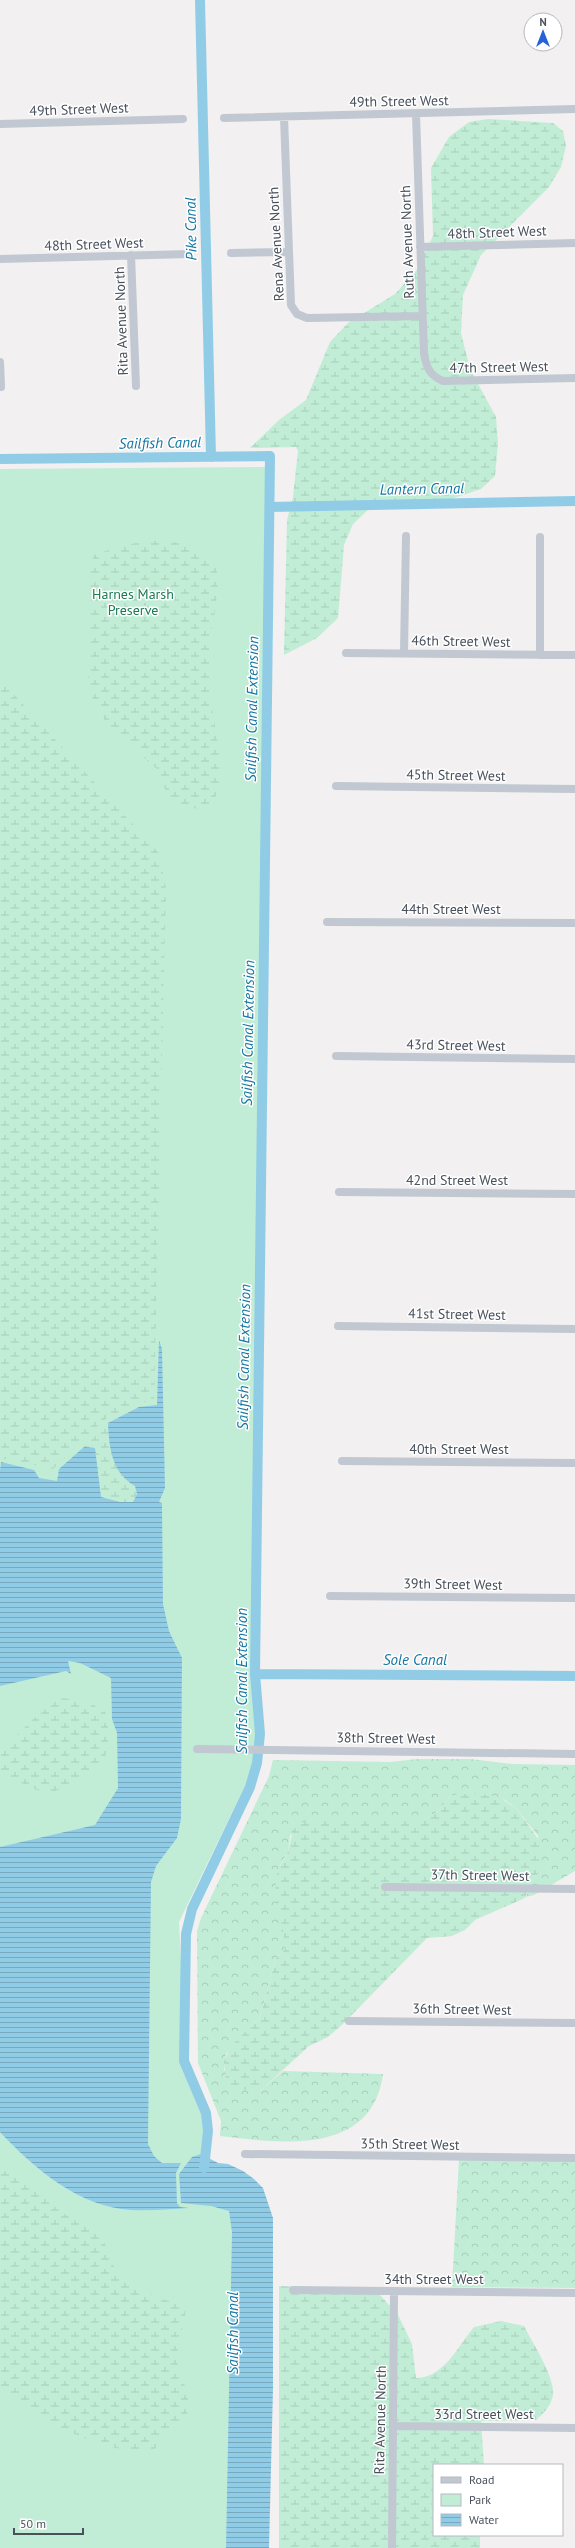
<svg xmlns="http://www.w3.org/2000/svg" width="575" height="2548" font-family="'PT Sans',sans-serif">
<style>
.green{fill:#c1edd6}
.forest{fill:url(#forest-crowns)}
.wetland{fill:url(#wetland-marsh)}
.water{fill:url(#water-rules)}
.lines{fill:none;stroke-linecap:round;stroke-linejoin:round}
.canal{stroke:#91cce7;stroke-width:10}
.minor{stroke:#c1c8d1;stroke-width:8}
.labels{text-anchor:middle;stroke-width:3;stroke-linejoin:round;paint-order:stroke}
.street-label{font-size:14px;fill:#49515c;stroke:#fff}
.park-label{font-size:14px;fill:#1d7a55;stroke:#fff}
.water-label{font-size:15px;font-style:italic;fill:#1577a2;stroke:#fff}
</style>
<defs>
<pattern id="forest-crowns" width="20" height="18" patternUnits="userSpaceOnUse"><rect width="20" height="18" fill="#c1edd6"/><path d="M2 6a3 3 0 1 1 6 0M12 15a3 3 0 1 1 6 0" fill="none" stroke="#a7cdba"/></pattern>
<pattern id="wetland-marsh" width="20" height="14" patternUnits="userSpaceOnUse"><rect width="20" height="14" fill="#c1edd6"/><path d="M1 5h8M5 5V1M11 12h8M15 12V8" fill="none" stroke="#a7cdba"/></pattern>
<pattern id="water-rules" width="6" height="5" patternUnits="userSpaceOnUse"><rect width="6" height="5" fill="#91cce7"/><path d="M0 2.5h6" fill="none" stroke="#78a8be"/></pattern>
</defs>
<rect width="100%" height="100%" fill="#f2f0f0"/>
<path class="green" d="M 267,467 L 255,1765 L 179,1922 L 186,2063 L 205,2122 L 204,2193 L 243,2212 L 241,2548 L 0,2548 L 0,469 Z"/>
<path class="forest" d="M 417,1759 L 470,1759 L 513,1764 L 575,1765 L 575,1871 L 534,1895 L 526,1897 L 534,1877 L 541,1872 L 538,1836 L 517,1809 L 505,1800 L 482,1794 L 450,1796 L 437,1812 L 424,1819 L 314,1819 L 299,1824 L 290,1836 L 288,1852 L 280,1865 L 279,1908 L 285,1932 L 285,1949 L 276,1958 L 260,2017 L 226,2054 L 224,2070 L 260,2091 L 283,2071 L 383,2074 C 372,2157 279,2143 220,2136 L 221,2121 L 198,2063 L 197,1931 L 201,1918 L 269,1776 L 273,1760 L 391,1762 Z
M 575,2158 L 575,2288 L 452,2287 L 459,2159 Z"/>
<path class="wetland" d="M 488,119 L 553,123 L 563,131 L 566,146 L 561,167 L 549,187 L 481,255 L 463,295 L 461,333 L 470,369 L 496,417 L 498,443 L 495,476 L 481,489 L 445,501 L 381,506 L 368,510 L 353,524 L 344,545 L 338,618 L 317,638 L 284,655 L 287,520 L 293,497 L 298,451 L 296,447 L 250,448 L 279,420 L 306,400 L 330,342 L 348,323 L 395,294 L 416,271 L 433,236 L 431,168 L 449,137 L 469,122 Z
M 153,541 C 175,540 204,545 216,568 C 222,581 213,620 211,634 C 209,651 209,669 209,686 C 211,717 229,771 215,798 C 213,802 208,806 205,809 L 183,808 L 168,796 L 157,769 L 107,725 L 89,692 L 88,675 L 91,659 L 89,568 L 94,555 L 123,545 Z
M 0,679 L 159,853 L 166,889 L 154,1402 L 138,1402 L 104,1420 L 53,1469 L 4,1459 L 0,1442 Z
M 108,1423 C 108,1447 113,1473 135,1486 L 137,1494 L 133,1502 L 120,1502 L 101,1497 L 95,1448 L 84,1447 Z
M 60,1698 L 85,1700 L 104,1711 L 108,1717 L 108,1742 L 105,1758 L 79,1781 L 51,1793 L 41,1792 L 0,1773 L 0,1752 L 11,1747 L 18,1734 L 33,1719 Z
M 458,1794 L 482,1794 L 499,1797 L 517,1809 L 541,1843 L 541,1872 L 534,1877 L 525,1898 L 475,1920 L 465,1930 L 452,1936 L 427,1938 L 345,2022 L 328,2037 L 309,2046 L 260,2091 L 236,2089 L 229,2084 L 226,2078 L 224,2062 L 230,2047 L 260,2017 L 276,1958 L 285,1949 C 285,1924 271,1897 277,1873 C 279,1864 286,1859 288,1851 C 294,1831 289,1824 314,1819 L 424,1819 L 437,1812 L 450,1796 Z
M 0,2171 L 12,2172 L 60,2211 L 94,2232 L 104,2242 L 116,2271 L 120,2276 L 160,2299 L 186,2304 L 184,2325 L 178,2338 L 178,2372 L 188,2392 L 188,2408 L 187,2417 L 179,2430 L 166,2431 L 155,2449 C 146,2450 134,2452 125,2450 C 83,2442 34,2416 0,2391 Z
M 279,2286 L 333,2288 L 379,2294 L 398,2315 L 412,2344 L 416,2378 C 444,2378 458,2346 474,2327 L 501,2321 L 524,2326 C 532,2342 555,2377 553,2395 C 551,2406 544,2413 536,2420 L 481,2421 L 484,2465 L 434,2465 L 434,2535 L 480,2535 L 480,2548 L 279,2548 Z"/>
<path class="water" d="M 159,1340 L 162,1349 L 165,1488 L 159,1502 L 162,1503 L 163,1604 L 169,1631 L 182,1658 L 181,1819 L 177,1838 L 156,1866 L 151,1882 L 148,2144 L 154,2156 L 162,2163 L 181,2163 L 176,2173 L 177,2203 L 180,2207 L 189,2208 C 167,2209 143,2212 121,2209 C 73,2202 32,2166 0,2132 L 0,1847 L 95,1825 L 118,1788 L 117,1733 L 112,1719 L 111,1678 L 80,1663 L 68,1661 L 71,1674 L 66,1671 L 0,1686 L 0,1471 L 1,1462 L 34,1470 L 39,1478 L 57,1481 L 59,1469 L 84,1447 L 95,1448 L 101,1497 L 120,1502 L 133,1502 L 137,1494 L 135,1486 C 112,1473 109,1448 108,1423 L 139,1407 L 157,1405 Z
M 201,2154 L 218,2163 L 228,2164 L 243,2171 L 254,2179 L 263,2188 L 273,2218 L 273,2389 L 269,2548 L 226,2548 L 232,2232 L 229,2211 L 211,2206 L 181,2203 L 179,2174 L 192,2157 Z"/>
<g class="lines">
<path class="canal" d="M 200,0 L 211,457
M 0,459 L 270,456 L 255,1674 L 260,1734 L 257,1763 L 250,1787 L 192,1909 L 186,1934 L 184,2061 L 206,2113 L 208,2131 L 204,2168
M 270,507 L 575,501
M 255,1674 L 575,1676"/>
<path class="minor" d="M 416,114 L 424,354 C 427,368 429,375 443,381 L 575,378
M 284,117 L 291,305 L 297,314 L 307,318 L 422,316
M 224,118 L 575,109
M 0,124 L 183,119
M 420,247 L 575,243
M 231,253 L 288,252
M 131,255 L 136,386
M 0,259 L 189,254
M 0,362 L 1,387
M 346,653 L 575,655
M 404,653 L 406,536
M 540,655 L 540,537
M 336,786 L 575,789
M 327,922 L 575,923
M 336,1056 L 575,1059
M 339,1192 L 575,1194
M 338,1326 L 575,1329
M 342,1461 L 575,1463
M 330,1596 L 575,1598
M 197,1749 L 575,1754
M 385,1887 L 575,1889
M 349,2021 L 575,2023
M 245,2154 L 575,2158
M 293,2290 L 575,2293
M 393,2426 L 575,2428
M 392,2548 L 394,2292"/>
</g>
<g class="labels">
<g class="street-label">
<text transform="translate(399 101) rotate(-1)" y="5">49th Street West</text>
<text transform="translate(79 109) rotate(-2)" y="5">49th Street West</text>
<text transform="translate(497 232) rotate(-2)" y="5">48th Street West</text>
<text transform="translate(407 242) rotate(-92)" y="5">Ruth Avenue North</text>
<text transform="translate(94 244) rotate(-2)" y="5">48th Street West</text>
<text transform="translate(276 244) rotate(-93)" y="5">Rena Avenue North</text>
<text transform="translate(121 321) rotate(-92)" y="5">Rita Avenue North</text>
<text transform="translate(499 367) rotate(-1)" y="5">47th Street West</text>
<text transform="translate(461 641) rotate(1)" y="5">46th Street West</text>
<text transform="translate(456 775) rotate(1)" y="5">45th Street West</text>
<text x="451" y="914">44th Street West</text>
<text transform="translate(456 1045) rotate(1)" y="5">43rd Street West</text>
<text x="457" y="1185">42nd Street West</text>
<text transform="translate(457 1314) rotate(1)" y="5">41st Street West</text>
<text x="459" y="1454">40th Street West</text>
<text transform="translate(453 1584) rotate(1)" y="5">39th Street West</text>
<text transform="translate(386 1738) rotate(1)" y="5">38th Street West</text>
<text transform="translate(480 1875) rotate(1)" y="5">37th Street West</text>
<text transform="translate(462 2009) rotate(1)" y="5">36th Street West</text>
<text transform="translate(410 2144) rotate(1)" y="5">35th Street West</text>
<text x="434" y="2284">34th Street West</text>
<text x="484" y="2419">33rd Street West</text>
<text transform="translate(380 2420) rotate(-89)" y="5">Rita Avenue North</text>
</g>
<g class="park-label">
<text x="133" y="599">Harnes Marsh<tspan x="133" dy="16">Preserve</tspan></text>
</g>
<g class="water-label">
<text transform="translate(191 229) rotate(-91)" y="5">Pike Canal</text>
<text transform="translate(160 443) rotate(-1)" y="5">Sailfish Canal</text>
<text transform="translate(422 489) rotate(-1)" y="5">Lantern Canal</text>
<text transform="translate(252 709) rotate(-89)" y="5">Sailfish Canal Extension</text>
<text transform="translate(248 1033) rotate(-89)" y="5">Sailfish Canal Extension</text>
<text transform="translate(244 1357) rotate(-89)" y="5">Sailfish Canal Extension</text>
<text x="415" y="1665">Sole Canal</text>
<text transform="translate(242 1681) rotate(-90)" y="5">Sailfish Canal Extension</text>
<text transform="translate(233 2333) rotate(-90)" y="5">Sailfish Canal</text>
</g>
</g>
<rect x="433" y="2464" width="130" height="72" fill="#ffffff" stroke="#b6b9be"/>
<rect x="441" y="2477" width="20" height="6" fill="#c1c8d1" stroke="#b6b9be"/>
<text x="469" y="2484" font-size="12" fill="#49515c">Road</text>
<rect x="441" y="2494" width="20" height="12" fill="#c1edd6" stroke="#b6b9be"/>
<text x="469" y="2504" font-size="12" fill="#49515c">Park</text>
<rect x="441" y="2514" width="20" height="12" fill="url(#water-rules)" stroke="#b6b9be"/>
<text x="469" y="2524" font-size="12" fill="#49515c">Water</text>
<g transform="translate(543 32)"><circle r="19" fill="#ffffff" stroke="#b6b9be"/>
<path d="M0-3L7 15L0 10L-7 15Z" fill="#2561d7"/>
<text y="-6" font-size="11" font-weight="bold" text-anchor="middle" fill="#49515c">N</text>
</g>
<path d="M14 2528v6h69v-6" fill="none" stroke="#49515c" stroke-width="2"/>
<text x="20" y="2528" font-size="12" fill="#49515c" stroke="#ffffff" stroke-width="3" paint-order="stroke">50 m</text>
</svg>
